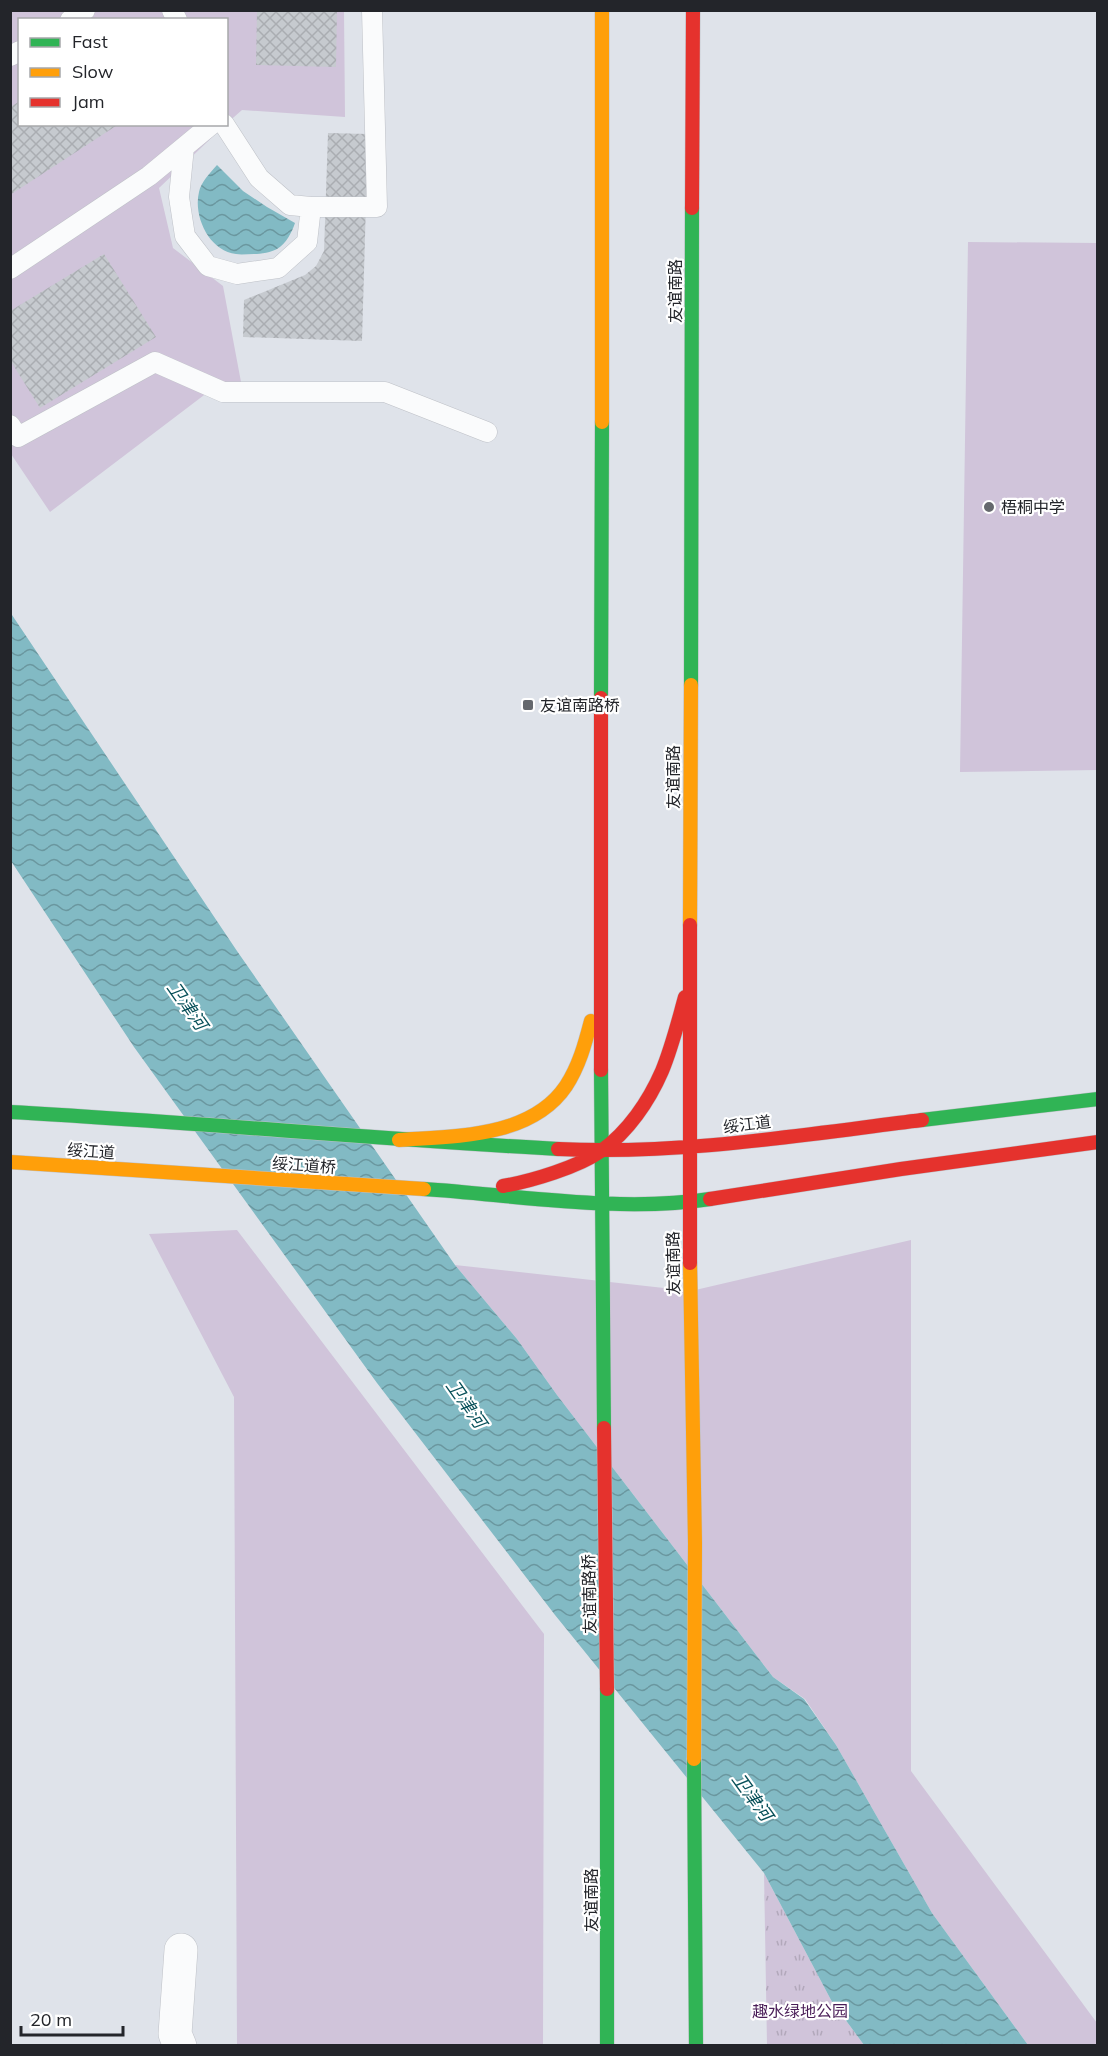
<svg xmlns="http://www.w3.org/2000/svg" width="1108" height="2056" font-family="Mulish,'Noto Sans SC',sans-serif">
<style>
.grass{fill:#d0c4da}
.park{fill:url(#park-tufts)}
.water{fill:url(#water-waves)}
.building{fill:url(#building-cross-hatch)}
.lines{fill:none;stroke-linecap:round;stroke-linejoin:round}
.lane-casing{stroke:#bec1c7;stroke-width:21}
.street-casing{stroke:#bec1c7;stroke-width:34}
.fast-casing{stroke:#bec1c7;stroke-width:15}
.slow-casing{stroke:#bec1c7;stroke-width:15}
.jam-casing{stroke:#bec1c7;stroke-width:15}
.lane{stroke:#fafbfc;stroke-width:20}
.street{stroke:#fafbfc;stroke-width:33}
.fast{stroke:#30b455;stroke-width:14}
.slow{stroke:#ff9f0a;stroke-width:14}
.jam{stroke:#e5322d;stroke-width:14}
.poi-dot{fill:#65686d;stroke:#fff;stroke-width:2}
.labels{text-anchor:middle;stroke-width:4.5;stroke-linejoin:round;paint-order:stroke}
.street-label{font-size:16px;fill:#23252a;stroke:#fff}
.poi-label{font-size:16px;fill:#23252a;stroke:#fff;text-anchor:start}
.park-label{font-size:16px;fill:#491d57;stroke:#fff}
.water-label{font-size:18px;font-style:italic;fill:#085059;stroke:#fff}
</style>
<defs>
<pattern id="park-tufts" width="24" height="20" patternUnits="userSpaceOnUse" patternTransform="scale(1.5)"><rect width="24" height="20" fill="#d0c4da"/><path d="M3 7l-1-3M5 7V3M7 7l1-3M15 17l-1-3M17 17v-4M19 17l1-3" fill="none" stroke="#b2a8bb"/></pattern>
<pattern id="water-waves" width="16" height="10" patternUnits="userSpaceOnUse" patternTransform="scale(1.5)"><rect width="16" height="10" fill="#82bac4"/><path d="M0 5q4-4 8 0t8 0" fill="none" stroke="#6a979f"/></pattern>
<pattern id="building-cross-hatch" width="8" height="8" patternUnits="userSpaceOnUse" patternTransform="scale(1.5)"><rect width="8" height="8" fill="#c6cacf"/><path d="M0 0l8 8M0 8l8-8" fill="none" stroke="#aaadb2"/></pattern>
</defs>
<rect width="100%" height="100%" fill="#dfe3ea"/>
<path class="grass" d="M 10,11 L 344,11 L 345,117 L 242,110 L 226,124 L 226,20 L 20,20 L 20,124 L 226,124 L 159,188 L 173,248 L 223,286 L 241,382 L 220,383 L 50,512 L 11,454 Z
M 968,242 L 1097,243 L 1097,770 L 960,772 Z
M 237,1230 L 544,1634 L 543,2045 L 237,2045 L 234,1397 L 149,1234 Z
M 911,1240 L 911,1771 L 1097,2023 L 1097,2045 L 1028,2045 L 932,1913 L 836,1745 L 805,1699 L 773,1677 L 557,1395 L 517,1339 L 455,1265 L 691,1291 Z"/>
<path class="park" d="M 764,1873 L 831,2000 L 864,2045 L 767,2045 Z"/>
<path class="water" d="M 217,165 L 243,191 L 267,207 L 295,223 C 292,232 286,244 277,249 C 272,252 261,254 254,254 C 248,254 241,255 236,254 C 209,251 193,216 199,192 C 201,182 210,173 217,165 Z
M 10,612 L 237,951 L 455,1265 L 517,1339 L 557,1395 L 773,1677 L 804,1699 L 836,1745 L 932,1913 L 1028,2045 L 864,2045 L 831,2000 L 764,1873 L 555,1615 L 377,1383 L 134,1047 L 11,861 Z"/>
<path class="building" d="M 257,10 L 337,10 L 336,67 L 256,65 Z
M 20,101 L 20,124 L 119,124 L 10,195 L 10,107 Z
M 328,133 L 368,134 L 362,341 L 243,337 L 244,300 L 305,275 L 316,266 L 324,251 Z
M 104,254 L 156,337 L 40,408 L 10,360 L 10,311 Z"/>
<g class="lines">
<g class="lane-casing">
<path id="lane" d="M 172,10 L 177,20
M 70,20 L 85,10
M 10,56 L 20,51
M 224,124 L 259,178 L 290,205 L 311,207 L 377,207 L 372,10
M 184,147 L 179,197 L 185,236 L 208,266 L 237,274 L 278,268 L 307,242 L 311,207
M 10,269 L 149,176 L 212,124
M 10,425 L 18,437 L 155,362 L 223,392 L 385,392 L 487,432"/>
</g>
<g class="street-casing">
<path id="street" d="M 180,2046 L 175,2034 L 181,1950"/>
</g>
<g class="fast-casing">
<path id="fast" d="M 691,685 L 692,208
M 601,698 L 602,422
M 601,1070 L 604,1428
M 10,1112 C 193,1122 375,1139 558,1149
M 922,1120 L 1098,1099
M 424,1189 C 515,1195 620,1213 710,1199
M 694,1759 L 696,2046
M 607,2046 L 607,1689"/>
</g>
<g class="slow-casing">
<path id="slow" d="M 602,422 L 602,10
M 690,925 L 691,685
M 399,1140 C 454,1136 531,1138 566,1086 C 579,1066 585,1044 591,1021
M 10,1162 L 424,1189
M 690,1263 L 695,1543 L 694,1759"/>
</g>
<g class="jam-casing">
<path id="jam" d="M 692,208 L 693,10
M 690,925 L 690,1263
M 601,1070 L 601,698
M 558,1149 C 680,1155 801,1135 922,1120
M 503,1186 C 532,1181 578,1167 601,1151 C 628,1132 649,1101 662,1071 C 672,1047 678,1022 685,997
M 710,1199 L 901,1169 L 1098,1142
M 604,1428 L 607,1689"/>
</g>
<use href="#lane" class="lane"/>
<use href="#street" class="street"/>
<use href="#fast" class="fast"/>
<use href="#slow" class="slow"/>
<use href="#jam" class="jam"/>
</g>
<g class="poi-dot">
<circle cx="989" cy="507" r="6"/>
<rect x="522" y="699" width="12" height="12" rx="3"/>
</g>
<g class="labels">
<g class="street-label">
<text transform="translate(675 291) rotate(-90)" y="6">友谊南路</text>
<text transform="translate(673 777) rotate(-90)" y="6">友谊南路</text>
<text transform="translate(747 1124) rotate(-7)" y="6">绥江道</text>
<text transform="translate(91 1151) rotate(4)" y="6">绥江道</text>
<text transform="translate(304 1165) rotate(4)" y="6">绥江道桥</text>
<text transform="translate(673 1263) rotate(-91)" y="6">友谊南路</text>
<text transform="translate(589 1594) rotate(-91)" y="6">友谊南路桥</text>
<text transform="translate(591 1900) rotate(-90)" y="6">友谊南路</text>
</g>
<g class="poi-label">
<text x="1001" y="513">梧桐中学</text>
<text x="540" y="711">友谊南路桥</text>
</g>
<g class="park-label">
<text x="800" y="2017">趣水绿地公园</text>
</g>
<g class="water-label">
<text transform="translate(187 1006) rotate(55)" y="6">卫津河</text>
<text transform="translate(466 1404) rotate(55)" y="6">卫津河</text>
<text transform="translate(752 1797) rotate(54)" y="6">卫津河</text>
</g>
</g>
<rect width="1108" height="2056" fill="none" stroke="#23252a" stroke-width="24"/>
<rect x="18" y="18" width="210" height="108" fill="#ffffff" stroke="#a7a8aa" stroke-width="1.5"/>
<rect x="30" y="38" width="30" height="9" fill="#30b455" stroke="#a7a8aa" stroke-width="1.5"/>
<text x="72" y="48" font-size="18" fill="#23252a">Fast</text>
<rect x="30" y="68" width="30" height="9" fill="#ff9f0a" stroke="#a7a8aa" stroke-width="1.5"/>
<text x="72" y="78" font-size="18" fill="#23252a">Slow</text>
<rect x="30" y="98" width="30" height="9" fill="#e5322d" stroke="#a7a8aa" stroke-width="1.5"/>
<text x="72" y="108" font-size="18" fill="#23252a">Jam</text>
<path d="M21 2026v9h102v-9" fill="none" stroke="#23252a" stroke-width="3"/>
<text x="30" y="2026" font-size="18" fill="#23252a" stroke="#ffffff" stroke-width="4.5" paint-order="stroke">20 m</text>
</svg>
